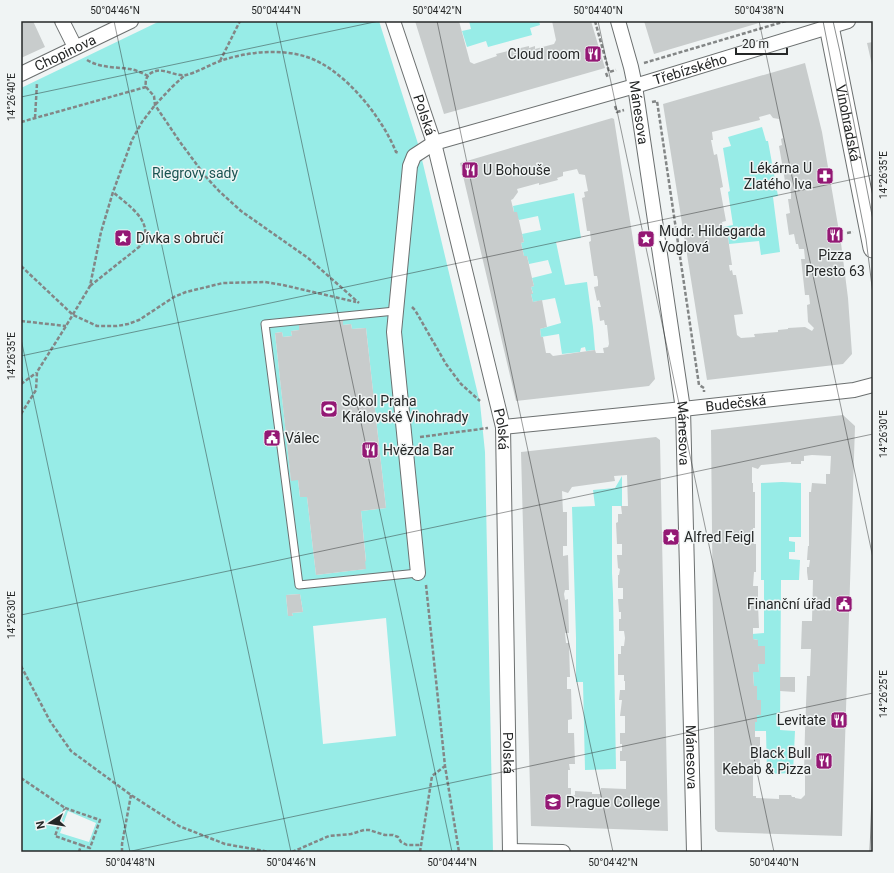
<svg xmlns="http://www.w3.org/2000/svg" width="894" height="873" font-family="Roboto,sans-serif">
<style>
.green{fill:#97ece7;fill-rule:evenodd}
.building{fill:#c8cccc;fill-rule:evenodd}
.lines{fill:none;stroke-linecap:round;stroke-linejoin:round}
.lane-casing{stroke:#6c7070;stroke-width:9}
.street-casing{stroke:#6c7070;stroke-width:16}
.secondary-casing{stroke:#6c7070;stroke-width:21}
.path{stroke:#838686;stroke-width:2.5;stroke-dasharray:4 2;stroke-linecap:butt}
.lane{stroke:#fff;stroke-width:7}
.street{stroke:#fff;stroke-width:14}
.secondary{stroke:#fff;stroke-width:19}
.tram{stroke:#8c8f8f;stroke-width:1}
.ticks{fill:none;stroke:#252727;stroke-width:1;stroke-opacity:0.45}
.labels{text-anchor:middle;stroke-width:3;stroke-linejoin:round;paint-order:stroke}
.street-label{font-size:14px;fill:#252727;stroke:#f0f4f4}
.poi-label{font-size:14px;fill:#252727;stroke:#f0f4f4;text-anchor:start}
.park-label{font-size:14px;fill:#1a5452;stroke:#f0f4f4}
.neatline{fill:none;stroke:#252727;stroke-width:1.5}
.ticks-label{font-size:10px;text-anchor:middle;fill:#252727}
</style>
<rect width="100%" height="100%" fill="#f0f4f4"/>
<path class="green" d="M 160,21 L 379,21 L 419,147 L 480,403 L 485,452 L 493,852 L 21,852 L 21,88 ZM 343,320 L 343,325 L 351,324 L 352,329 L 366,328 L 386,508 L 361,511 L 366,561 L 365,561 L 365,569 L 316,575 L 307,497 L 300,497 L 298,480 L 291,480 L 275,333 L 282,332 L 283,337 L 292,336 L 291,331 L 299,330 L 299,325 ZM 300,594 L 303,612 L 292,613 L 293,616 L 288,616 L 286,595 ZM 386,618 L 396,736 L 323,744 L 313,626 ZM 68,811 L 96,823 L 89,842 L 60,833 Z
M 469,21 L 539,21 L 540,25 L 530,28 L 532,35 L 488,47 L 486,41 L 467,47 L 462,31 L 471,29 Z
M 762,127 L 766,141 L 768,141 L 778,196 L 773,197 L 780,252 L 761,255 L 759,241 L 729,244 L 727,231 L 724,231 L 723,227 L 733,225 L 728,192 L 730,191 L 723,148 L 731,146 L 728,137 Z
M 574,193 L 581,238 L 556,242 L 565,285 L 587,282 L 593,327 L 595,350 L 586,351 L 585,347 L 581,348 L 580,352 L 562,354 L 559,334 L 541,337 L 540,329 L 561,323 L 555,298 L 533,302 L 531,294 L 533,293 L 531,287 L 534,286 L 532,278 L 552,273 L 548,260 L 529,264 L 527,256 L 524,256 L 521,243 L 524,242 L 522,234 L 541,230 L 538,216 L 519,220 L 514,212 L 513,206 Z
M 622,476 L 622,506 L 612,506 L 612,573 L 613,594 L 616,769 L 585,770 L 583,682 L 576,682 L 576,638 L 572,507 L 595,506 L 593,490 L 615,488 Z
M 782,482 L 801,483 L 801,537 L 789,537 L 789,541 L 795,542 L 795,552 L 789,552 L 789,559 L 800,560 L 799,580 L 781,580 L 780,730 L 795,731 L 793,773 L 767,774 L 766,731 L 755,731 L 755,722 L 757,722 L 757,715 L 761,715 L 761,701 L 757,700 L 756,686 L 754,686 L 753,672 L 759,672 L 758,664 L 765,664 L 765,646 L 758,646 L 758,640 L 753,639 L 752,634 L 764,633 L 764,580 L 761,580 L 761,483 Z"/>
<path class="building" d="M 21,21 L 33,21 L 45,47 L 21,58 Z
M 415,21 L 459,21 L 470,62 L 474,64 L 497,56 L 496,54 L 529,46 L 529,48 L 535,46 L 535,49 L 554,44 L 556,40 L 552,21 L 591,21 L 605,68 L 444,114 Z
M 644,21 L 766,21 L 654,54 Z
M 873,42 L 873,65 L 872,65 L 867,43 Z
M 805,63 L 822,132 L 841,243 L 848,298 L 852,354 L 843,364 L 707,380 L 663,104 ZM 770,114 L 773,118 L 779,119 L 783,138 L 781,139 L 782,145 L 779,146 L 786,187 L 790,187 L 791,194 L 791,199 L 788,199 L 790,213 L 786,214 L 789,235 L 794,234 L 796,244 L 798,244 L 799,249 L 804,249 L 805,259 L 801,259 L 805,295 L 809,295 L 810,304 L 807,305 L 808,322 L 814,328 L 812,331 L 805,327 L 788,328 L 788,329 L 778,330 L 778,332 L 754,334 L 755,337 L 741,338 L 737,335 L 734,315 L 743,314 L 736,275 L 733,275 L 732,270 L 730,271 L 729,265 L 732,265 L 727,231 L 724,231 L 722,222 L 726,221 L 720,188 L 723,187 L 717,154 L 714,155 L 711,140 L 713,140 L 712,132 L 760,120 L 759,117 Z
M 612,118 L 614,119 L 655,379 L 649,386 L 516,401 L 460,163 ZM 577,169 L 579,174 L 585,175 L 588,191 L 584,192 L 585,197 L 582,198 L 587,231 L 590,231 L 591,241 L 589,242 L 594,276 L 597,276 L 598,281 L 598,286 L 594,287 L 597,301 L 599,300 L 601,307 L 598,307 L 600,321 L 604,320 L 605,325 L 607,325 L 609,344 L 608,347 L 603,348 L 604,353 L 596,353 L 595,350 L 553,356 L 550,353 L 546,353 L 543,337 L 541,337 L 540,329 L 547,327 L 542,300 L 533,302 L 531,294 L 533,294 L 531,287 L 534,286 L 532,278 L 527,256 L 524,256 L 521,243 L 524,242 L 517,212 L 514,212 L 511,200 L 513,199 L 518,192 L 517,189 L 539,183 L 539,185 L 558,180 L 557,178 L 563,176 L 563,172 Z
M 343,320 L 343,325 L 351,324 L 352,329 L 366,328 L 386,508 L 361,511 L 366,562 L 365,561 L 366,569 L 316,575 L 307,497 L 300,497 L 298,480 L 291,481 L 275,333 L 282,332 L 283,337 L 292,336 L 291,331 L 299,330 L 299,325 Z
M 843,415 L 855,426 L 842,836 L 718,832 L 715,829 L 711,430 ZM 812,455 L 831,456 L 830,474 L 826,474 L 826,484 L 812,483 L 811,492 L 809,492 L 809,546 L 808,546 L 807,560 L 810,560 L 809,567 L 807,567 L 807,572 L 808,580 L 813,580 L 812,621 L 802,621 L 801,649 L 811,649 L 810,676 L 807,676 L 807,678 L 805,731 L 804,774 L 805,774 L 805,795 L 801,799 L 795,798 L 795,797 L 792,797 L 791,795 L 779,795 L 779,799 L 756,798 L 756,796 L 753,796 L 753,775 L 755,774 L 755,769 L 760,769 L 760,737 L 755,737 L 755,722 L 757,722 L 757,715 L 761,715 L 761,700 L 757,700 L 757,686 L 754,686 L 753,672 L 759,672 L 758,664 L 765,664 L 765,646 L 758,646 L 758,640 L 753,639 L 753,628 L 759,628 L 758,605 L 756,605 L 756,599 L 758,599 L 758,586 L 753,586 L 754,572 L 756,572 L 756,544 L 754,544 L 753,528 L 755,528 L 755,492 L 753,492 L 753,483 L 752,483 L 752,467 L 758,469 L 761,465 L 791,462 L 791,464 L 801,464 L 801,461 L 804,461 L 804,456 Z
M 656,437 L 660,440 L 668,831 L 531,826 L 521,452 ZM 627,475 L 628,506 L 621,506 L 622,514 L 618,514 L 618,522 L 616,523 L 617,544 L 622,544 L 622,555 L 617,555 L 618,568 L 620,569 L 619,575 L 618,575 L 618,588 L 623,588 L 623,599 L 618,599 L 619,612 L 621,612 L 621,619 L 619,619 L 619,631 L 624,631 L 625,638 L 624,646 L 621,646 L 621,654 L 618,654 L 618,675 L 624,675 L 624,681 L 625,681 L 625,690 L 620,690 L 619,700 L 622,700 L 620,716 L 625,716 L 625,733 L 620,733 L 620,744 L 622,744 L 622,751 L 620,751 L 620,761 L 626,761 L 626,789 L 601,788 L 600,794 L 592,794 L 592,792 L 575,791 L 575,795 L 571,795 L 571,788 L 568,788 L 568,770 L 570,770 L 569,764 L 575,764 L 574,733 L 568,733 L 568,720 L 572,719 L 571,689 L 567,689 L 567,677 L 570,677 L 569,643 L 566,643 L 565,633 L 569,633 L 568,599 L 565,600 L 564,594 L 565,590 L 569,590 L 568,555 L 563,556 L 563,546 L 567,546 L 567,512 L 563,512 L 562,491 L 568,493 L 572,487 L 615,481 L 614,476 Z
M 300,594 L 303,612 L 292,613 L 293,616 L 288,616 L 286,595 Z
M 780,677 L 795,677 L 795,692 L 780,691 Z"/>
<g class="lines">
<g class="lane-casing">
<path id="lane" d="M 395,311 L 265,324 L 299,585 L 418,573"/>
</g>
<g class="street-casing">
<g id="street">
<path d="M 62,21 L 75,47"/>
<path id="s1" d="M 393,21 L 434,143 L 503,427 L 510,852"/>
<path id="s2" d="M 618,21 L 631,67 L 635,86 L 683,409 L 694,852"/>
<path id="s3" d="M 21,74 L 131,21"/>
<path id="s4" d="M 503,427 L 683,409 L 854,390 L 873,385"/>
<path id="s5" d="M 418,573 L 394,332 L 410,166 L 414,156 L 434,143 L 635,86 L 848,21"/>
<path d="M 510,851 L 563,852"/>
</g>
</g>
<g class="secondary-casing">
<g id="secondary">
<path id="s6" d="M 828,21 L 873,248"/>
</g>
</g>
<path class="path" d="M 595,21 L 609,72 L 616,70
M 87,60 C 100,68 116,67 130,69 C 136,70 142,73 148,76
M 220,61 L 240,21
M 644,63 L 786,21
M 606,73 L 608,78
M 146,87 L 154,96 L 155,105 L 180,142 L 206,177 L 219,191 L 241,211 L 308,258 L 359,303
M 652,102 L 657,101 L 699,385 L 704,388 L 704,392
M 615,106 L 617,112 L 624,110
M 35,118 L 37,83
M 21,122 L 146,87 C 145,81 146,75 153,72 C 164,67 175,77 186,75 C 196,73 209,65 220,61 C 246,52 280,48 307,57 C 344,69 382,117 396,152 L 399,153
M 847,233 L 853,232
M 21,266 L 73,315 L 97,326 L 117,326 L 128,324 L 139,320 L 174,297 L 186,292 L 223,283 L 265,282 L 283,285 L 356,302
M 90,286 L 139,247 C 158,224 129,206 113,192
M 412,307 L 415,310 L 446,364 L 461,384 L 480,401
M 21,321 L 66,326
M 21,377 L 22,382
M 21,384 L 36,373
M 21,414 L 36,390 L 37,372 L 66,326 L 90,286 L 101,232 L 113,192 L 132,140 L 142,122 L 155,105 L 172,87 L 185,75
M 420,437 L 488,428
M 426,585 L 445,766 L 459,852
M 21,666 L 50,721 L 71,751 L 131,795 L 179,826 L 225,844 L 270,852
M 21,778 L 65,808 L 55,836 L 81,845 L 79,852
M 65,808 L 100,820 L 90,848 L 81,845
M 122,852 L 122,844 L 131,795
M 292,852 L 329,836 L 351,834 L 364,830 L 369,830 L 385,835 L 393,835 L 398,837 L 401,842 L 407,845 L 421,845
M 420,852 L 432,776 L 445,766"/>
<use href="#lane" class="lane"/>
<use href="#street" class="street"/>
<use href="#secondary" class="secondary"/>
<path class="tram" d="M 823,21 L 866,239 L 873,294
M 833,21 L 840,52 L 873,220
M 870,852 L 873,766"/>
</g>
<path class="ticks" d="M 114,21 L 291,852M 276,21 L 452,852M 437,21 L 613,852M 598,21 L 774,852M 759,21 L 873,558M 21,97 L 379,21M 21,339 L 130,852M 21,356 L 873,175M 21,615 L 873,434M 127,852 L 873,693"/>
<defs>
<g id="restaurant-square" transform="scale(0.9)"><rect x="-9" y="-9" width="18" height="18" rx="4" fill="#931874" stroke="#f0f4f4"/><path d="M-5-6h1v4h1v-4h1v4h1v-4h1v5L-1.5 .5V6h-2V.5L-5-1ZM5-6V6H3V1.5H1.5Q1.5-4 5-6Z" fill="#fff"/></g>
<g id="pharmacy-square" transform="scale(0.9)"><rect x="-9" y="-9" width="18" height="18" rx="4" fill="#931874" stroke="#f0f4f4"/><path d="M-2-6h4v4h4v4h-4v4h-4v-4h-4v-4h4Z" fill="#fff"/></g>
<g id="sight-square" transform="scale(0.9)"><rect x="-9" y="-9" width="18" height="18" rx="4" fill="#931874" stroke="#f0f4f4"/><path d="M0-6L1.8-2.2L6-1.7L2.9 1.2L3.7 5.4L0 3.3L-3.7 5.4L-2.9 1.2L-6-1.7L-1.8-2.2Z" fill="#fff"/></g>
<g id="stadium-square" transform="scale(0.9)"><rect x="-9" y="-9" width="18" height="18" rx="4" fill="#931874" stroke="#f0f4f4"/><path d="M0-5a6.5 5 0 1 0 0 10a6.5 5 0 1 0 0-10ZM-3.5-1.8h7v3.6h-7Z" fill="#fff"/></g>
<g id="civic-square" transform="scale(0.9)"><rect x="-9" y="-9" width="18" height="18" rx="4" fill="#931874" stroke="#f0f4f4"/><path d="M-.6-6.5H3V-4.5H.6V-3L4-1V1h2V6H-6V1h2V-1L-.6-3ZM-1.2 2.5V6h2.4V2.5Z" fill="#fff"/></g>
<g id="school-square" transform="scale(0.9)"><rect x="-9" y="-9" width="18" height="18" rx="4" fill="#931874" stroke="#f0f4f4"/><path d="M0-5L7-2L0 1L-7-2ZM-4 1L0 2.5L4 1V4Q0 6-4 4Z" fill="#fff"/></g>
</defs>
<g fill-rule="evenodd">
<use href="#restaurant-square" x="593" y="54"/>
<use href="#restaurant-square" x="470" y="170"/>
<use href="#pharmacy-square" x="825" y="176"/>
<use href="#restaurant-square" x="835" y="235"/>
<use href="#sight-square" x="123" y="238"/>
<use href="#sight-square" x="646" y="239"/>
<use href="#stadium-square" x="329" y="409"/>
<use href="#civic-square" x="272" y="438"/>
<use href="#restaurant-square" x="370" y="450"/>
<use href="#sight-square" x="671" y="537"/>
<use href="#civic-square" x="844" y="604"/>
<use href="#restaurant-square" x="839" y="720"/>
<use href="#restaurant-square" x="824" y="761"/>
<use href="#school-square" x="553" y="802"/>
</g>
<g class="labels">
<g class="street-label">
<text dy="5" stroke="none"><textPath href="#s3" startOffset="49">Chopinova</textPath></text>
<text dy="5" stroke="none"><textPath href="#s5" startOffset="710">Třebízského</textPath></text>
<text dy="5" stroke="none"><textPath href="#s2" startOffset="94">Mánesova</textPath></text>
<text dy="5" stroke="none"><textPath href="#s1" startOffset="99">Polská</textPath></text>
<text dy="5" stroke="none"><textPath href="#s6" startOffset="104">Vinohradská</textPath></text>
<text dy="5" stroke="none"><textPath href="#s4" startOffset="234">Budečská</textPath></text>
<text dy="5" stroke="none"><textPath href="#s1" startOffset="423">Polská</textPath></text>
<text dy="5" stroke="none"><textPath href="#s2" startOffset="418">Mánesova</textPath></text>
<text dy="5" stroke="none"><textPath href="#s1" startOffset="747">Polská</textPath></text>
<text dy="5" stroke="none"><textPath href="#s2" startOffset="742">Mánesova</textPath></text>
</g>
<g class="poi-label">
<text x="580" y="59" text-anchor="end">Cloud room</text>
<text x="812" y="173" text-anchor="end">Lékárna U<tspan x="812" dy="16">Zlatého lva</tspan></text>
<text x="483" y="175">U Bohouše</text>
<text x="659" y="236">Mudr. Hildegarda<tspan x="659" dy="16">Voglová</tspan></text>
<text x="136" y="243">Dívka s obručí</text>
<text x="835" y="260" text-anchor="middle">Pizza<tspan x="835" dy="16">Presto 63</tspan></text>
<text x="342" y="406">Sokol Praha<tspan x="342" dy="16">Královské Vinohrady</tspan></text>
<text x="285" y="443">Válec</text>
<text x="383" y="455">Hvězda Bar</text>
<text x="684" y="542">Alfred Feigl</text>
<text x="831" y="609" text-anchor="end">Finanční úřad</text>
<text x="826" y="725" text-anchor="end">Levitate</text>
<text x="811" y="758" text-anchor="end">Black Bull<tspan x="811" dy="16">Kebab &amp; Pizza</tspan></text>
<text x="566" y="807">Prague College</text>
</g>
<g class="park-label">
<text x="195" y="178">Riegrovy sady</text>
</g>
</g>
<rect width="894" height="873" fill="none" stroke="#f0f4f4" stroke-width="44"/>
<g transform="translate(50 823) rotate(258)" stroke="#f0f4f4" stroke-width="3" paint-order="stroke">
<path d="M0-3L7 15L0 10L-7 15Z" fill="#252727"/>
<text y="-6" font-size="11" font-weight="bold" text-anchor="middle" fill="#252727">N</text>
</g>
<path d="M736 48v6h51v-6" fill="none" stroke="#252727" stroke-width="2"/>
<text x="742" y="48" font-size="12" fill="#252727" stroke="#f0f4f4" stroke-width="3" paint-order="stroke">20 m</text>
<rect x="22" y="22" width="850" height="829" class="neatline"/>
<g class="ticks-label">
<text x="115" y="14">50°04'46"N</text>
<text x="276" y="14">50°04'44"N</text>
<text x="437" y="14">50°04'42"N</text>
<text x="598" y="14">50°04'40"N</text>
<text x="759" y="14">50°04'38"N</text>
<text transform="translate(11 97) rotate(-90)" y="4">14°26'40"E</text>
<text transform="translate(883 175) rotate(-90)" y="4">14°26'35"E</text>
<text transform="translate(11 356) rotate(-90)" y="4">14°26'35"E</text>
<text transform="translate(883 434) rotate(-90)" y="4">14°26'30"E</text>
<text transform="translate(11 615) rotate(-90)" y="4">14°26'30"E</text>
<text transform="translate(883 694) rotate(-90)" y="4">14°26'25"E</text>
<text x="130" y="866">50°04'48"N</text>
<text x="291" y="866">50°04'46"N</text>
<text x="452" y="866">50°04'44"N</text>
<text x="613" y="866">50°04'42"N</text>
<text x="774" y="866">50°04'40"N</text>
</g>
</svg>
